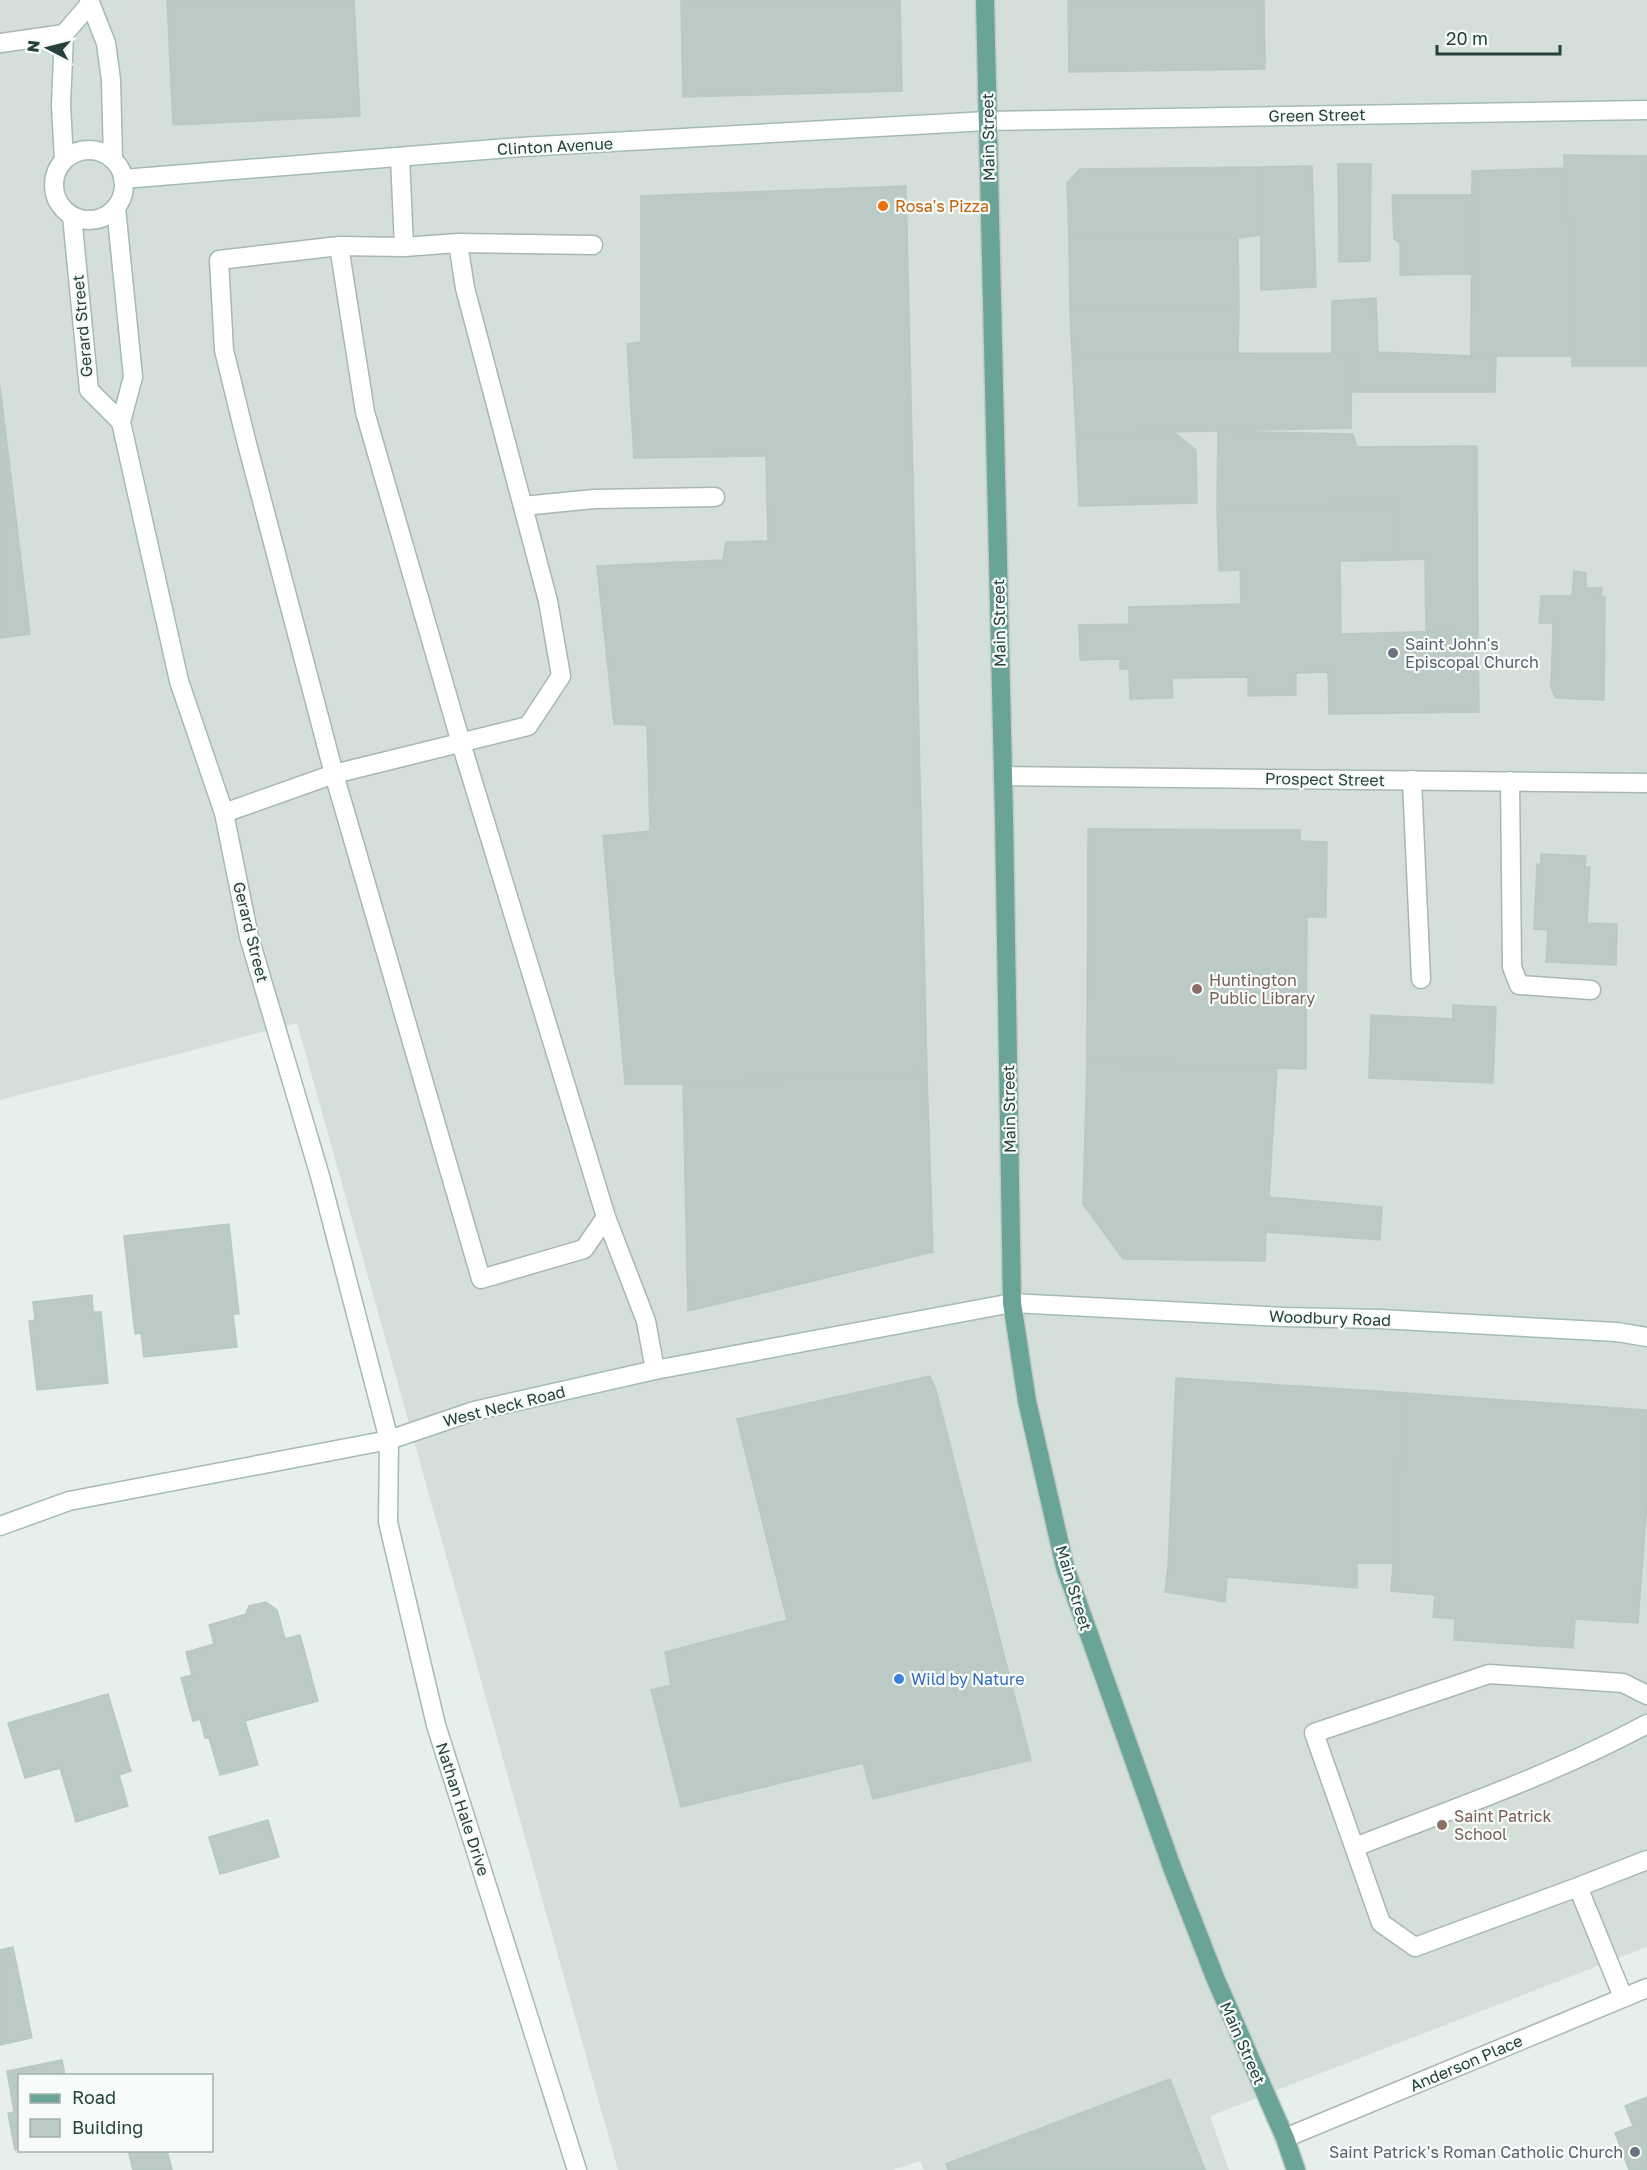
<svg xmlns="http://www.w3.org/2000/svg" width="1647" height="2170" font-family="'Golos Text',sans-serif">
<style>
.built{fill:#d4dfda}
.building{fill:#bbcac5;stroke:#b8c9c3;stroke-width:1.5}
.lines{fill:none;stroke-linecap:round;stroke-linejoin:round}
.lane-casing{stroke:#a8b7b3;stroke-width:21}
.street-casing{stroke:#a8b7b3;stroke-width:21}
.secondary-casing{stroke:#a4bbb4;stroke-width:21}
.primary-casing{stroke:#c2cac8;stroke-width:21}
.lane{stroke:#fff;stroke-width:18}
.street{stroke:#fff;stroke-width:18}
.secondary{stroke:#fff;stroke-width:18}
.primary{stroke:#6aa499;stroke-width:18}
.food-dot{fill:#e8710a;stroke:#f7fbf9;stroke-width:2}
.worship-dot{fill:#6b7280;stroke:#f7fbf9;stroke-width:2}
.education-dot{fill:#8d6e63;stroke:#f7fbf9;stroke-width:2}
.shop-dot{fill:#3f7fe0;stroke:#f7fbf9;stroke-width:2}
.labels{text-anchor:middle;stroke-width:4.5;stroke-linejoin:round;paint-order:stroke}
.street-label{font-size:16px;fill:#24413c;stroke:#f7fbf9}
.food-label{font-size:16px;fill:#c56008;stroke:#f7fbf9;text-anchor:start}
.worship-label{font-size:16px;fill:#5b616d;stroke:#f7fbf9;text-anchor:start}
.education-label{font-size:16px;fill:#785e54;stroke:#f7fbf9;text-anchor:start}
.shop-label{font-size:16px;fill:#366cbe;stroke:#f7fbf9;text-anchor:start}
</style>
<rect width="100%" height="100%" fill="#e6efeb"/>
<path class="built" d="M 0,0 L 1647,0 L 1647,1947 L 1210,2116 L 1229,2170 L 924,2170 L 920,2161 L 893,2170 L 618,2170 L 297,1023 L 0,1100 Z"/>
<path class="building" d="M 167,0 L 354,0 L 360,116 L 173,125 Z
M 681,0 L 900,0 L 902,91 L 683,97 Z
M 1068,0 L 1264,0 L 1265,69 L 1069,72 Z
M 1564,155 L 1647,156 L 1647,366 L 1572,366 L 1573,222 L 1565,222 Z
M 1338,164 L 1371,164 L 1370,261 L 1339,262 Z
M 1312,166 L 1316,287 L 1261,290 L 1261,167 Z
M 1261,167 L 1261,235 L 1238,238 L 1069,239 L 1067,183 L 1080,169 Z
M 1564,168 L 1565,222 L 1573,222 L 1572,356 L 1471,356 L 1472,171 Z
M 906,186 L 927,1072 L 683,1084 L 625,1084 L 603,836 L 650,831 L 647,725 L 614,724 L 597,566 L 723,560 L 726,542 L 768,541 L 766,456 L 634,458 L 627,344 L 641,342 L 641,196 Z
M 1392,195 L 1472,195 L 1471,274 L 1400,275 L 1400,243 L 1394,239 Z
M 1238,238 L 1239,308 L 1070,310 L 1069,239 Z
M 1376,298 L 1378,352 L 1496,357 L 1495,392 L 1351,392 L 1352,353 L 1332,353 L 1332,301 Z
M 1239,308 L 1238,354 L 1072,354 L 1070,310 Z
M 1352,353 L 1351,428 L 1076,434 L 1072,354 Z
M 0,386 L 30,634 L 0,638 Z
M 1218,431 L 1353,434 L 1357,447 L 1477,446 L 1478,646 L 1450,646 L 1450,631 L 1426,632 L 1425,559 L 1398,560 L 1396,503 L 1217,508 Z
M 1174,432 L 1196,450 L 1197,503 L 1079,506 L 1076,434 Z
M 1396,503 L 1398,560 L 1340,561 L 1341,634 L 1450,631 L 1450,646 L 1478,646 L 1479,712 L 1329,714 L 1328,672 L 1296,673 L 1296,695 L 1248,696 L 1248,677 L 1172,678 L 1173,698 L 1130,699 L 1129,669 L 1120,669 L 1120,659 L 1080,660 L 1079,625 L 1129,624 L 1129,607 L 1241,604 L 1240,570 L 1219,571 L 1217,508 Z
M 1574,571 L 1586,573 L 1586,588 L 1602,588 L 1600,597 L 1605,597 L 1604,700 L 1556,698 L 1551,688 L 1553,623 L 1539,623 L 1541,596 L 1572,596 Z
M 1088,829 L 1300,830 L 1300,841 L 1327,842 L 1326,917 L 1307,917 L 1306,1069 L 1087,1062 Z
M 1541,854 L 1586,856 L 1585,867 L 1590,867 L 1587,923 L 1617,924 L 1616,965 L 1546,962 L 1548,930 L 1534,929 L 1537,864 L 1541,864 Z
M 1453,1005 L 1496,1007 L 1493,1083 L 1369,1078 L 1371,1015 L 1453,1019 Z
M 1087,1062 L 1277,1068 L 1269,1197 L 1382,1207 L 1380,1240 L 1266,1232 L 1265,1261 L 1123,1259 L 1083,1204 Z
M 927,1072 L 933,1252 L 688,1311 L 683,1084 Z
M 229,1224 L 239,1314 L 233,1314 L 237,1347 L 144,1357 L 141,1333 L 135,1334 L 124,1236 Z
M 92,1295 L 93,1312 L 101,1312 L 108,1383 L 37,1390 L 29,1321 L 35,1320 L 33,1302 Z
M 930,1376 L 936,1390 L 1031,1760 L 873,1799 L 863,1763 L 681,1807 L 651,1690 L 671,1685 L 665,1652 L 787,1620 L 737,1419 Z
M 1176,1378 L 1405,1393 L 1393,1563 L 1357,1563 L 1357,1588 L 1227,1577 L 1225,1602 L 1165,1592 L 1168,1566 Z
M 1405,1393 L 1647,1410 L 1647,1501 L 1638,1623 L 1575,1619 L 1573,1648 L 1454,1640 L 1455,1619 L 1433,1617 L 1435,1595 L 1391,1591 Z
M 266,1602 L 277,1610 L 285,1639 L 300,1635 L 318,1701 L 245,1721 L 258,1765 L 220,1775 L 209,1738 L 205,1738 L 200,1719 L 193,1721 L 181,1678 L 192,1675 L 186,1652 L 214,1644 L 209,1625 L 246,1614 L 249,1606 Z
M 108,1694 L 131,1771 L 119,1775 L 128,1806 L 76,1822 L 60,1768 L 25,1778 L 8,1723 Z
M 268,1820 L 279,1857 L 220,1874 L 209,1837 Z
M 13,1947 L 32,2038 L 0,2045 L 0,1950 Z
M 62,2060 L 65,2076 L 20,2076 L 20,2149 L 15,2150 L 8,2113 L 14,2112 L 7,2071 Z
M 1170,2079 L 1205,2170 L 948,2170 L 946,2164 Z
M 1647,2097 L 1647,2170 L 1629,2170 L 1615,2133 L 1633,2126 L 1625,2106 Z
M 128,2150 L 167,2150 L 172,2170 L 133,2170 Z"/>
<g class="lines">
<g class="lane-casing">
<path id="lane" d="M 0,43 L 64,34
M 400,157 L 404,247
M 458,243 L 593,245
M 523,506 L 594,499 L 715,497
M 1412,780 L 1421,979
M 1510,781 L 1512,967 L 1519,985 L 1591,990
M 224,813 L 334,774 L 528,726 L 561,676 L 548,601 L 465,288 L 458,243 L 404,247 L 339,246 L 219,260 L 224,350 L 246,440 L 334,774 L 481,1279 L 584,1249 L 606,1217 L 461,743 L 365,412 L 339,246
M 606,1217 L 646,1321 L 655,1370
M 1355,1847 C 1453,1809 1554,1774 1647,1724
M 1578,1887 L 1415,1947 L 1381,1923 L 1314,1733 L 1489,1674 L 1623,1683 L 1647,1695
M 1623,1997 L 1578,1887 L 1647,1860"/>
</g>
<g class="street-casing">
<path id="street" d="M 1003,776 L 1647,783
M 1285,2138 L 1647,1988"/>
</g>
<g class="secondary-casing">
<path id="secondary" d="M 89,0 L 106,43 L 111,80 L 113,159
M54 185a35 35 0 1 1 70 0a35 35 0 1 1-70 0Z
M 64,160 L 61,105 L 64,34 L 89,5
M 123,179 L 521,147 L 987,121 L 1647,110
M 116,208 L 133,377 L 121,422 L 179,681 L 224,813 L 249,937 L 320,1176 L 389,1440 L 388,1522 L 436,1725 L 577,2170
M 72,216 L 89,390 L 121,422
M 0,1526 L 69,1501 L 389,1440 L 474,1411 L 655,1370 L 1012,1303 L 1284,1317 L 1380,1319 L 1617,1332 L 1647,1337"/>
</g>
<g class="primary-casing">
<path id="primary" d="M 985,0 L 1004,818 L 1012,1303 L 1027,1401 L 1065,1567 L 1173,1870 L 1216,1980 L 1285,2138 L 1296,2170"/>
</g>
<use href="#lane" class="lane"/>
<use href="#street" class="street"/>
<use href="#secondary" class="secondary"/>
<use href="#primary" class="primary"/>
</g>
<circle class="food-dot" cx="883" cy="206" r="6"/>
<g class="worship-dot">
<circle cx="1393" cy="653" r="6"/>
<circle cx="1635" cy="2152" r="6"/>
</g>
<g class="education-dot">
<circle cx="1197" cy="989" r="6"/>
<circle cx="1442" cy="1825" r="6"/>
</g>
<circle class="shop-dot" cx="899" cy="1679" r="6"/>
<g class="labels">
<g class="street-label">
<text transform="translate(1317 115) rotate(-1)" y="6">Green Street</text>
<text transform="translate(988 137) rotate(-91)" y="6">Main Street</text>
<text transform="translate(555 146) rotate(-3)" y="6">Clinton Avenue</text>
<text transform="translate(82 326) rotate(-95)" y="6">Gerard Street</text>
<text transform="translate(999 623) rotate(-91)" y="6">Main Street</text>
<text transform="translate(1325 779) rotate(1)" y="6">Prospect Street</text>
<text transform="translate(251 932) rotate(76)" y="6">Gerard Street</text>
<text transform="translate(1009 1109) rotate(-91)" y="6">Main Street</text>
<text transform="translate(1330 1318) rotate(2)" y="6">Woodbury Road</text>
<text transform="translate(504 1406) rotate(-14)" y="6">West Neck Road</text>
<text transform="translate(1074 1588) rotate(73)" y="6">Main Street</text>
<text transform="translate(463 1809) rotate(72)" y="6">Nathan Hale Drive</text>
<text transform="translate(1243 2043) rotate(66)" y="6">Main Street</text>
<text transform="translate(1466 2063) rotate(-23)" y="6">Anderson Place</text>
</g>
<g class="food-label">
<text x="895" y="212">Rosa's Pizza</text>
</g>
<g class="worship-label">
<text x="1405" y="650">Saint John's<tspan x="1405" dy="18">Episcopal Church</tspan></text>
<text x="1623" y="2158" text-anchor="end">Saint Patrick's Roman Catholic Church</text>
</g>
<g class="education-label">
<text x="1209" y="986">Huntington<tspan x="1209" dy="18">Public Library</tspan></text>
<text x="1454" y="1822">Saint Patrick<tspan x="1454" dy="18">School</tspan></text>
</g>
<g class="shop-label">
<text x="911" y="1685">Wild by Nature</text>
</g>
</g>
<rect x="18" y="2074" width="195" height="78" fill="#f7fbf9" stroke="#a3b1ad" stroke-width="1.5"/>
<rect x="30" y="2094" width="30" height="9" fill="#6aa499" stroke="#a3b1ad" stroke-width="1.5"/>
<text x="72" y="2104" font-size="18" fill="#24413c">Road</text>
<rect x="30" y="2119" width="30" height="18" fill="#bbcac5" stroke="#a3b1ad" stroke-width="1.5"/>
<text x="72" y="2134" font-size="18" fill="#24413c">Building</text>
<g transform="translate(48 48) rotate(277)" stroke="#f7fbf9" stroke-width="4.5" paint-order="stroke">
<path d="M0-4.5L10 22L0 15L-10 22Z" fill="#24413c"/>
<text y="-9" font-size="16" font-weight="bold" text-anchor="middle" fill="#24413c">N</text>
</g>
<path d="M1437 45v9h123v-9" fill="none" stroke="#24413c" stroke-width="3"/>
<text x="1446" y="45" font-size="18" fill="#24413c" stroke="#f7fbf9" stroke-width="4.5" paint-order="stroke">20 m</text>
</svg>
